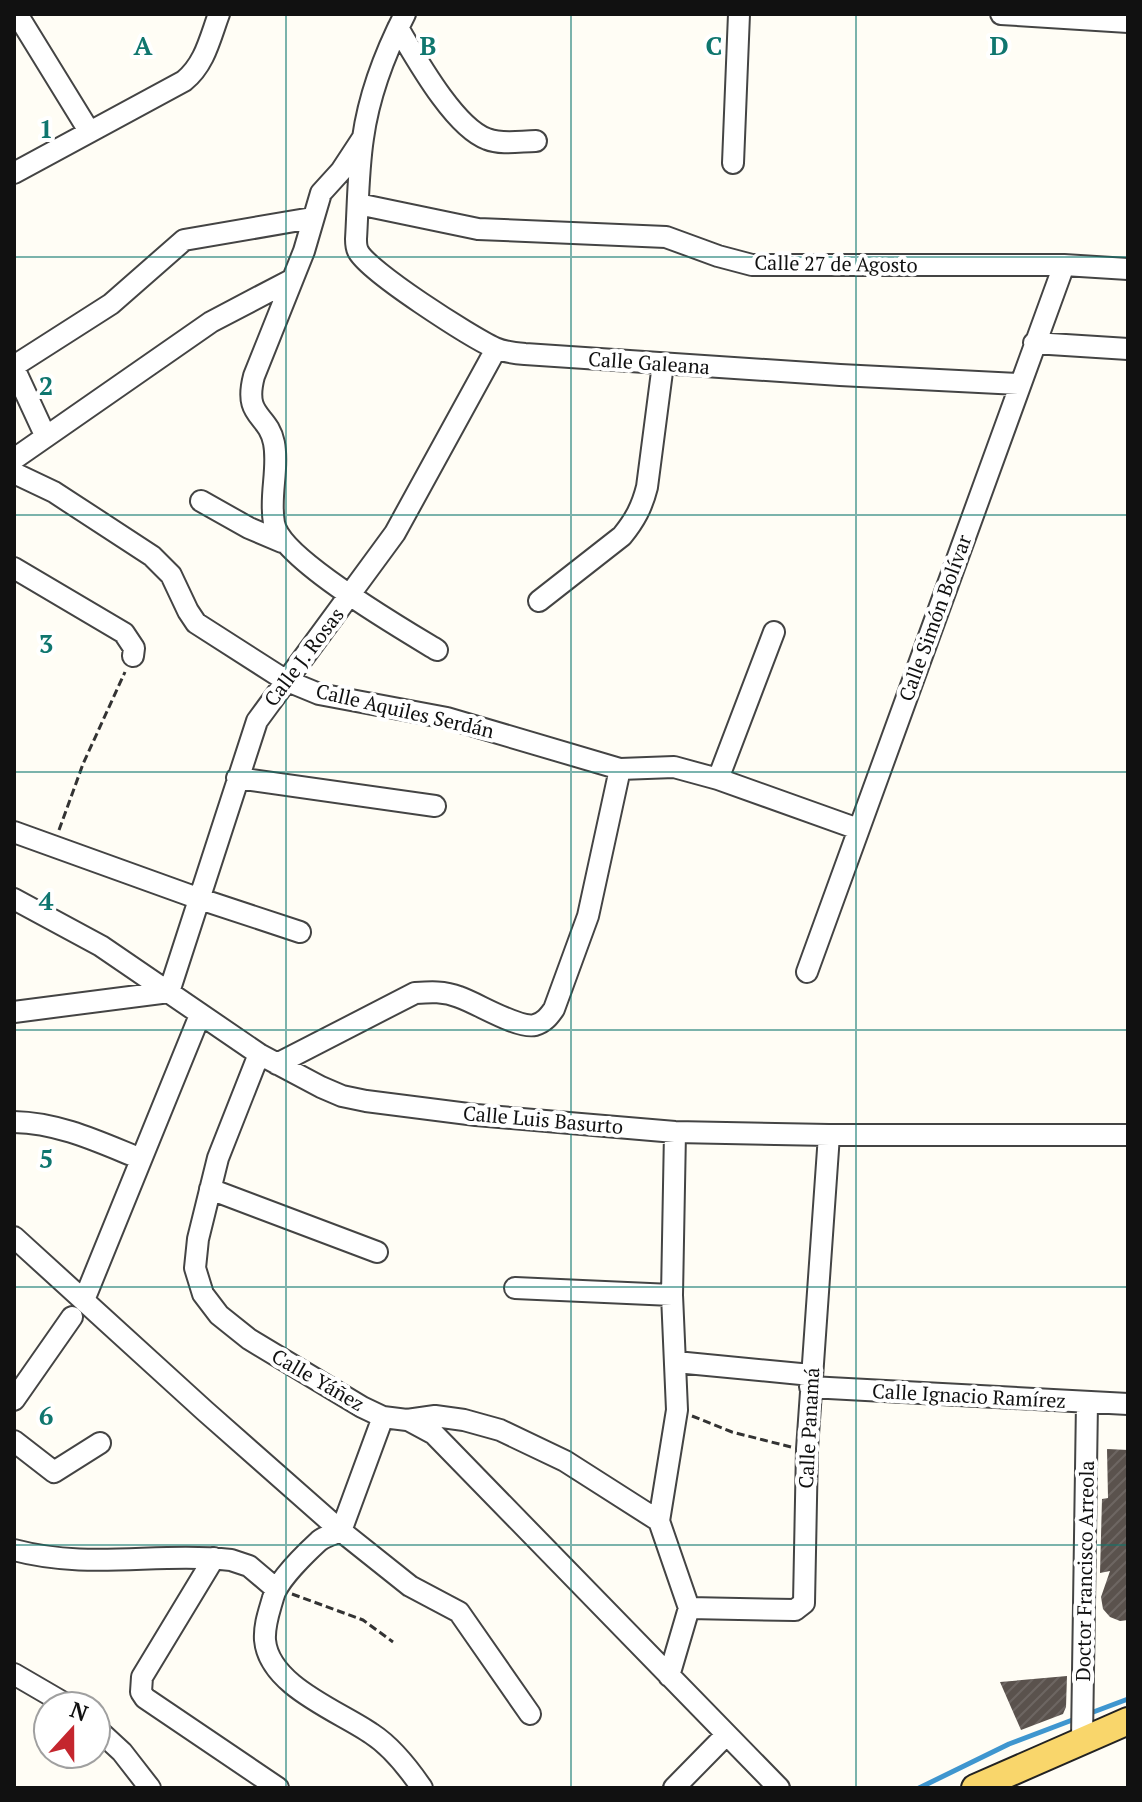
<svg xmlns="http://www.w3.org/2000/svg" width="1142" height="1802" font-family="'PT Serif',serif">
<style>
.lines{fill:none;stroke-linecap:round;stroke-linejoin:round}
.stream{stroke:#3f96cf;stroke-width:5}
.building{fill:url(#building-hatch)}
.minor-casing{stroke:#444;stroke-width:24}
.major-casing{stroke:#222;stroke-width:30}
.path{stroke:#333;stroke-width:3;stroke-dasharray:8 4;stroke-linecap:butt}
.minor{stroke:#fff;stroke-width:20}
.major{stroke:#f9d66b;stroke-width:26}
.grid{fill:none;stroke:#0f766e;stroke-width:2;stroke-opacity:0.55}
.labels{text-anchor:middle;stroke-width:8;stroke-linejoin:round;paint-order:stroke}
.street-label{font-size:20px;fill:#111;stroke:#fff}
.grid-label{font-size:26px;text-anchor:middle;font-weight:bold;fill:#0f766e;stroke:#fff;stroke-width:8;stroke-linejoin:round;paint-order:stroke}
</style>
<defs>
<pattern id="building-hatch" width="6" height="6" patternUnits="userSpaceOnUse" patternTransform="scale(2)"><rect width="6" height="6" fill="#5a524d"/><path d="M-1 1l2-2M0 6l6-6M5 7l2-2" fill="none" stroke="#6d6662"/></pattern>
</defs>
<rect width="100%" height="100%" fill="#fffdf5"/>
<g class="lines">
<path class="stream" d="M 1088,1714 L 1128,1699
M 919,1788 L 1009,1744 L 1075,1719"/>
</g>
<path class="building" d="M 1107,1449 L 1128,1450 L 1128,1620 L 1120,1621 L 1110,1617 L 1103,1609 L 1101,1597 L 1110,1571 L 1100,1573 L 1102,1499 L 1108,1498 Z
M 1067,1676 L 1066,1707 L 1063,1714 L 1021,1730 L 1000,1682 Z"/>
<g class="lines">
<g class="minor-casing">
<path id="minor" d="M 17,14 L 89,131
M 405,14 C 385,53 369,95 363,138 C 358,171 358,206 356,239 C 356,243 356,247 358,251 C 367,271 471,337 495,348 C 504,352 514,353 525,354 L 840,375 L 1019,384
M 1001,14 L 1128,22
M 398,28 C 416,58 454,127 487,139 C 502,145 521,141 536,141
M 362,139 L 341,171 L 321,193 L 304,251 L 254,376 C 243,418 268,413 274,443 C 279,469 269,496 274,523 C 280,558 404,630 437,650
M 733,163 L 739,14
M 14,173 L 184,81 C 205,64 210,38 219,14
M 358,204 L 478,229 L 666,237 L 718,256 L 752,265 L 1064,265 L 1128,269
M 1034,343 L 1128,349
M 14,366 L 111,304 L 184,240 L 312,218
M 14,368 L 45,435
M 14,459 L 211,322 L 291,280
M 14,473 L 54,492 L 152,556 L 171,575 L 188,611 L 196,623 L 285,680 L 319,694 L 447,718 L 620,769 L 674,767 L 718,779 L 858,829
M 201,501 L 249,528 L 282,542
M 14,568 L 124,633 L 134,648 L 133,656
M 539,601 L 622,536 C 635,520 642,507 647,487 L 663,364
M 237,778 L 435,806
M 718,779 L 774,632
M 14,832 L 200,899 L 300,932
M 14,899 L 101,946 L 259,1054 L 321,1087 L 342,1096 L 366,1101 L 476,1115 L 675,1132 L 829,1135 L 1128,1135
M 807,972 L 1064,265
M 14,1012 L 169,992 L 257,721 L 395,533 L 496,349
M 259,1054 L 218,1158 L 198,1239 L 195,1268 L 203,1294 L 219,1315 L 249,1339 L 362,1407 L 383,1417 L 407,1420 L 435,1416 L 464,1420 L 500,1430 L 565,1461 L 659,1521 L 689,1608 L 669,1676
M 277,1064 L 415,993 C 430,992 444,991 459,997 C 477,1003 518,1029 535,1025 C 545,1022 549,1016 554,1009 L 588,916 L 620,769
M 14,1122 C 60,1123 99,1142 141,1159
M 210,1189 L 377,1252
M 14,1237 L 205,1411 L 341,1531 L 410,1586 L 459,1612 L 530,1714
M 515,1288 L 672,1295
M 84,1300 L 200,1015
M 676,1362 L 811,1375
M 810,1387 L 1128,1404
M 14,1400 L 72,1317
M 408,1420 L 434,1434 L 779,1788
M 14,1441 L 54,1472 L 100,1443
M 659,1521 L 677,1410 L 672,1295 L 675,1132
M 341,1531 C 334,1534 325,1536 319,1541 C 306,1553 277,1581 273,1598 C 269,1612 264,1625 265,1640 C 269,1686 339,1711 372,1734 C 392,1747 409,1769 422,1788
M 341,1531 L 383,1417
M 14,1550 C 89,1570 156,1552 231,1560 L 249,1566 L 275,1588
M 214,1558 L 142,1677 L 141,1692 L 145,1698 L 278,1788
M 689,1608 L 795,1610 L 804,1603 L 807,1449 L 829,1135
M 14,1674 L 69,1706
M 96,1728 L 122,1752 L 150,1788
M 1082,1739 L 1087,1402
M 674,1788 L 726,1735"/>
</g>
<g class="major-casing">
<path id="major" d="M 975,1788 L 1128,1721"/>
</g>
<path class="path" d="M 59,830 L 83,764 L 125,672
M 692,1416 L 732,1432 L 791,1447
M 292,1594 L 363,1620 L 393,1642"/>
<use href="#minor" class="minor"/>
<use href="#major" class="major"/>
</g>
<path class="grid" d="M 286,14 L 286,1788M 571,14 L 571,1788M 856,14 L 856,1788M 14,257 L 1128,257M 14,515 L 1128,515M 14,772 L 1128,772M 14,1030 L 1128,1030M 14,1287 L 1128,1287M 14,1545 L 1128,1545"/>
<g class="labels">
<g class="street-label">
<text transform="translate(836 264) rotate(1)" y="7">Calle 27 de Agosto</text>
<text transform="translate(649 363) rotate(4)" y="7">Calle Galeana</text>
<text transform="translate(935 618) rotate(-70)" y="7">Calle Simón Bolívar</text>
<text transform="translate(304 657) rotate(-53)" y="7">Calle J. Rosas</text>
<text transform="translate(405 711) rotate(13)" y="7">Calle Aquiles Serdán</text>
<text transform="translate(543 1120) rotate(5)" y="7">Calle Luis Basurto</text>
<text transform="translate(318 1380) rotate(30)" y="7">Calle Yáñez</text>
<text transform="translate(969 1396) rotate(3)" y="7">Calle Ignacio Ramírez</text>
<text transform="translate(809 1428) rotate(-87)" y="7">Calle Panamá</text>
<text transform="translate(1085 1571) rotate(-89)" y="7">Doctor Francisco Arreola</text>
</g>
</g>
<g class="grid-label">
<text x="143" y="55">A</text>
<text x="428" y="55">B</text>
<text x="714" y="55">C</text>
<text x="999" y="55">D</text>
<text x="46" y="138">1</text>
<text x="46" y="395">2</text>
<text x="46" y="653">3</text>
<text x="46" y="910">4</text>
<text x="46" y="1168">5</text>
<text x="46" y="1425">6</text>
</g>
<rect width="1142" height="1802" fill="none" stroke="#111111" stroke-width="32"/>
<g transform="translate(72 1730) rotate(21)"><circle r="38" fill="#ffffff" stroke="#a0a0a0" stroke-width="2"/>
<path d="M0-6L14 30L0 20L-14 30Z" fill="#c4262e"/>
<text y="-12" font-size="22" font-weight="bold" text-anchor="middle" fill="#111111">N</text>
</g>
</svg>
